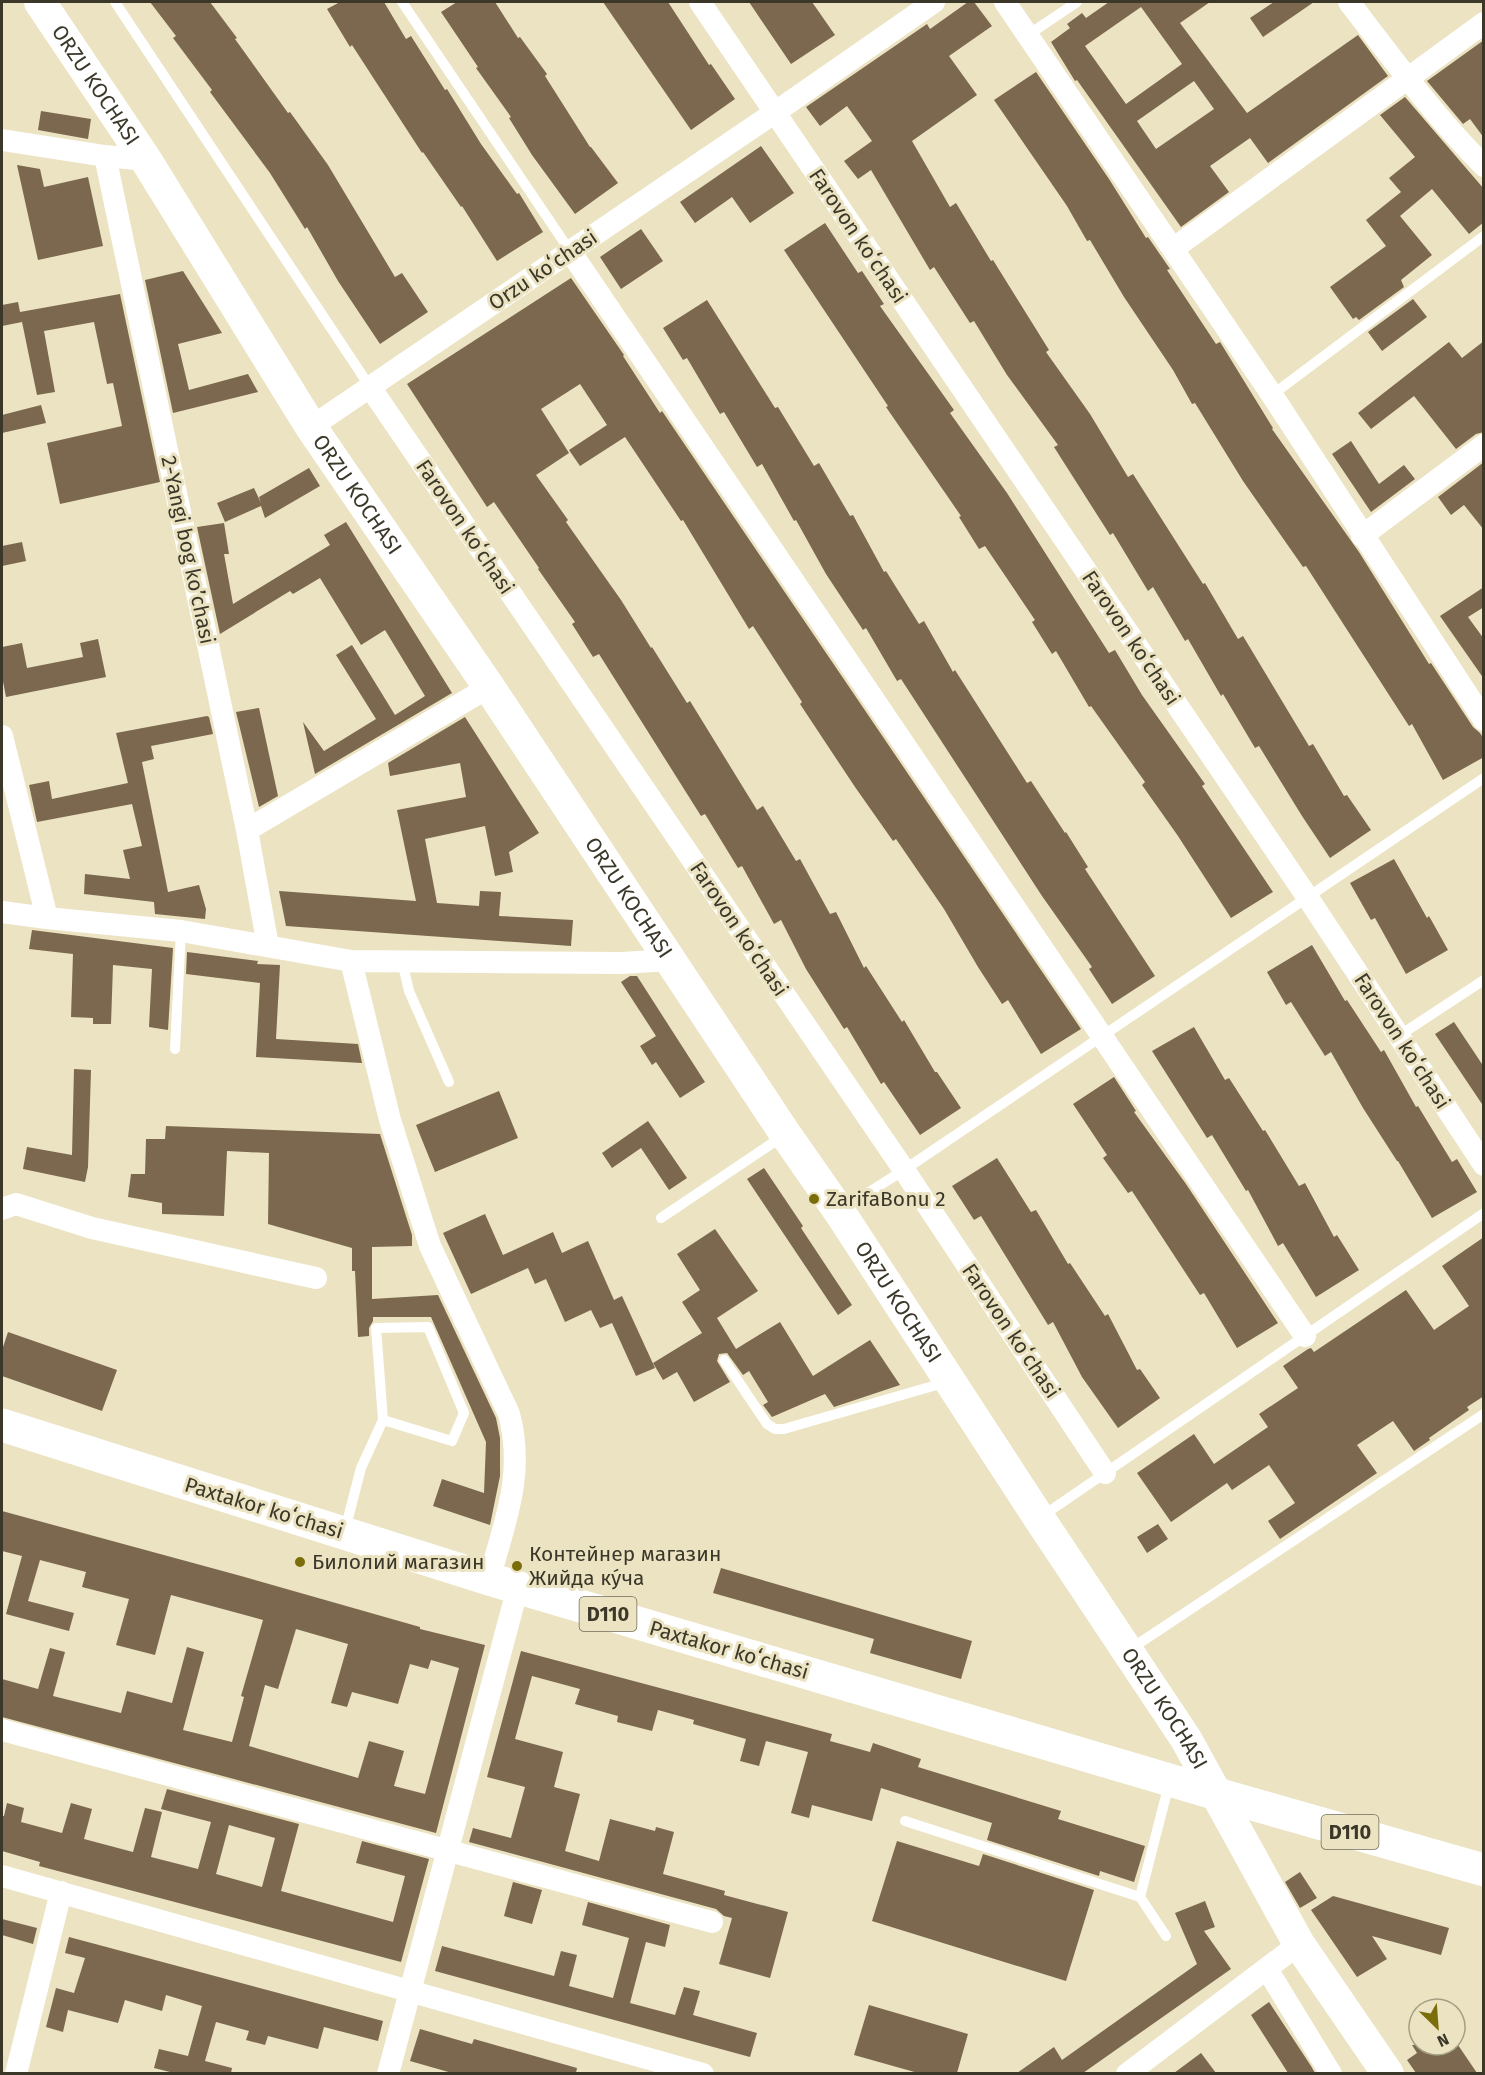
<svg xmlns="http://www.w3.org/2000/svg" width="1485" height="2075" font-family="'Fira Sans',sans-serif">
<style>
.building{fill:#7b684e;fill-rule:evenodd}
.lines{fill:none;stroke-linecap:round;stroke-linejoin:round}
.service{stroke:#fff;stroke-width:10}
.minor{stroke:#fff;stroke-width:22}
.secondary{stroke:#fff;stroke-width:32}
.primary{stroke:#fff;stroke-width:33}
.poi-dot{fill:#7b6d09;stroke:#ebe3c1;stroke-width:2}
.labels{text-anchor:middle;stroke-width:6;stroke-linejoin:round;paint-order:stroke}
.shield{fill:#ebe3c1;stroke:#706b57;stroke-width:1.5}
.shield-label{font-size:20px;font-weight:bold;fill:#3b382a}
.street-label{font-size:21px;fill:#3b382a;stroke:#ebe3c1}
.poi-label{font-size:21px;fill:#3b382a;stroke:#ebe3c1;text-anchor:start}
</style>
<rect width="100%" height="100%" fill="#ebe3c1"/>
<path class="building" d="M 150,2 L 210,2 L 237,38 L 235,39 L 288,113 L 290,112 L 328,165 L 395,277 L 402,273 L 428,312 L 380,344 L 338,281 L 307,227 L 305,229 L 270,173 L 210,92 L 212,90 L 173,38 L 176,36 Z
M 340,2 L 384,2 L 406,39 L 411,36 L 445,90 L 447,89 L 481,144 L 517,194 L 519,193 L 543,232 L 497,261 L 462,206 L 461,207 L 423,152 L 422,153 L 352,45 L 350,47 L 327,9 Z
M 457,2 L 495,2 L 518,38 L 520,37 L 547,74 L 545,76 L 590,147 L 591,147 L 618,183 L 575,214 L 532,155 L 509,118 L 511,117 L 476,68 L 478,67 L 441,12 Z
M 603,2 L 668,2 L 709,65 L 711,64 L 735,99 L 691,130 Z
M 749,2 L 812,2 L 835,35 L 791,64 Z
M 968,2 L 974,2 L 992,26 L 949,56 L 977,95 L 912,141 L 950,207 L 956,203 L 991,261 L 993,260 L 1049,350 L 1046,352 L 1090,414 L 1128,477 L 1133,474 L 1203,584 L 1205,583 L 1238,639 L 1243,636 L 1309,746 L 1313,744 L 1344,796 L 1347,795 L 1371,830 L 1330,858 L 1302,816 L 1259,746 L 1255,748 L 1223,694 L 1221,696 L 1188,639 L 1185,641 L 1153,587 L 1148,591 L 1113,533 L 1110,535 L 1054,447 L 1058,445 L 1007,375 L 974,321 L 970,323 L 934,267 L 930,270 L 871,170 L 858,179 L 844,161 L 872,141 L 847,106 L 820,126 L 806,107 L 927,24 L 930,29 Z
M 1109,2 L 1210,2 L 1180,23 L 1247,113 L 1358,35 L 1388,76 L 1268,163 L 1250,138 L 1210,166 L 1229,192 L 1181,227 L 1077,80 L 1075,81 L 1051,42 L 1070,28 L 1067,24 L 1082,13 L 1086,18 ZM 1141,7 L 1182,64 L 1126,104 L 1085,46 ZM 1194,81 L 1214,109 L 1156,149 L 1137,121 Z
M 1274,2 L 1314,2 L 1263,37 L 1250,18 Z
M 1484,40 L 1484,138 L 1470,119 L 1463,124 L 1427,81 Z
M 1036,72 L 1109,179 L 1146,238 L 1148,237 L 1168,266 L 1170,269 L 1167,270 L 1216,344 L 1220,342 L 1225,350 L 1273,428 L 1272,429 L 1359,552 L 1429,664 L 1431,663 L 1473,727 L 1480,733 L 1484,739 L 1484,757 L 1443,780 L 1412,724 L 1409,726 L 1306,566 L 1303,567 L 1243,481 L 1195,403 L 1192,404 L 1173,370 L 1124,297 L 1090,240 L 1087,241 L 1067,206 L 994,100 Z
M 1405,97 L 1484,189 L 1484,222 L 1469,234 L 1432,189 L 1400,216 L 1432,255 L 1401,280 L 1404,287 L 1359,320 L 1356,317 L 1353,319 L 1330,287 L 1386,246 L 1366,220 L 1401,192 L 1389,178 L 1415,157 L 1380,115 Z
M 41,111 L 91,119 L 88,139 L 38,130 Z
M 761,146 L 794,193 L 750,223 L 732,197 L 695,223 L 680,202 Z
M 17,165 L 40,169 L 44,187 L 88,177 L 103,246 L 38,260 Z
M 825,223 L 858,273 L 862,271 L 884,304 L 880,306 L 954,410 L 950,413 L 1007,493 L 1109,653 L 1115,650 L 1142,695 L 1205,784 L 1202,786 L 1273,892 L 1231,918 L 1178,836 L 1142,785 L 1145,782 L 1091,706 L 1089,707 L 1056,651 L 1052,654 L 1032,622 L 1035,620 L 985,546 L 979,549 L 959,517 L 961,516 L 886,407 L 888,406 L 784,250 Z
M 641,229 L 663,261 L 621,289 L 600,257 Z
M 183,271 L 222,333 L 178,344 L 189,390 L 248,374 L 258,392 L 173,413 L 145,280 Z
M 571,278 L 624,355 L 623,356 L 660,413 L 662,411 L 1081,1029 L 1041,1054 L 1008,1000 L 1002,1004 L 978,967 L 944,909 L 896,839 L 893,841 L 855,787 L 800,704 L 802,702 L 753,626 L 749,629 L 683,520 L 681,521 L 625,437 L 580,466 L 569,450 L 607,425 L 580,384 L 541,409 L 569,453 L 536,475 L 568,520 L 566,522 L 621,600 L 651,648 L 652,647 L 687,703 L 690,701 L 757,810 L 763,806 L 796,861 L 800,859 L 830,914 L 836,912 L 864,968 L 866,966 L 902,1022 L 904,1020 L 935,1072 L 937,1072 L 961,1108 L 920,1135 L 884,1082 L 881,1084 L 847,1027 L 844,1029 L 806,969 L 781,920 L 774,924 L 742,866 L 738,868 L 705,814 L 701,816 L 599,654 L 593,657 L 572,624 L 575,622 L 538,569 L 539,568 L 494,502 L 487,507 L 407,384 Z
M 120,294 L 160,482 L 60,504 L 47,443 L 122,426 L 113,383 L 107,384 L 94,322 L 44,331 L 55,392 L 37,395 L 20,312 Z
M 1413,299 L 1427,317 L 1382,351 L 1368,332 Z
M 707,300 L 775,408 L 778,407 L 814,466 L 819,463 L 850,516 L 853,515 L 884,572 L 886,571 L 919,624 L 924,621 L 953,672 L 955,670 L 1027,783 L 1031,781 L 1065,833 L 1066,832 L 1088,867 L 1085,869 L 1155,976 L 1112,1004 L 1089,969 L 1092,967 L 1042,896 L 901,679 L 897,681 L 866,628 L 863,630 L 826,574 L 796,520 L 794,521 L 762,464 L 757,467 L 724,412 L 720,414 L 687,358 L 683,360 L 663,328 Z
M 18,302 L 22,322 L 2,326 L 2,305 Z
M 1484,341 L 1484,432 L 1476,434 L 1456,449 L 1414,396 L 1371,429 L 1358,413 L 1449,342 L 1462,358 Z
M 41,405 L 46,423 L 2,433 L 2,415 Z
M 1351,441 L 1379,484 L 1404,465 L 1415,479 L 1371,512 L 1332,454 Z
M 1484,462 L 1484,530 L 1464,505 L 1451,515 L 1438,497 Z
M 309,468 L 320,486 L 265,518 L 261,506 L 225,522 L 217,503 L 254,488 L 261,503 L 259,497 Z
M 346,522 L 452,693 L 315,774 L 303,722 L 324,751 L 376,719 L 336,655 L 352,645 L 395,715 L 425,696 L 385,630 L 361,645 L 320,578 L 293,594 L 290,591 L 220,634 L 197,527 L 224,523 L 229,554 L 224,554 L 233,604 L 330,545 L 324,535 Z
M 22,542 L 26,561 L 2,566 L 2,546 Z
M 1484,587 L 1484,607 L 1468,617 L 1484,639 L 1484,679 L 1440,616 Z
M 98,639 L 106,677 L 6,697 L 2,676 L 2,647 L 22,643 L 27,668 L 83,657 L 80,643 Z
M 259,708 L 278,796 L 259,807 L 236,712 Z
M 207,716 L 209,717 L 213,734 L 151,746 L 154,759 L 142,762 L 168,892 L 199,885 L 206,909 L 205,919 L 155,914 L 154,902 L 84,894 L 85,874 L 130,879 L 123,850 L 142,846 L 132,804 L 37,822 L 29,785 L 49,781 L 52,799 L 128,783 L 116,733 Z
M 465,717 L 539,833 L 509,852 L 513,872 L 495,876 L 485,826 L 425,839 L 437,903 L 479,906 L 480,891 L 501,892 L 499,916 L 573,920 L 571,946 L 286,926 L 279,891 L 416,901 L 397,810 L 466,797 L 460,763 L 390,776 L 388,763 Z
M 1394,859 L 1427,918 L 1429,916 L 1448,950 L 1406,974 L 1375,918 L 1371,920 L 1350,883 Z
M 32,930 L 173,948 L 168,1030 L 149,1027 L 152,969 L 113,965 L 111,1024 L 93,1024 L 93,1018 L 71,1017 L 73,954 L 29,949 Z
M 1312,945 L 1345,1001 L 1347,1000 L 1381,1052 L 1384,1050 L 1416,1107 L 1418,1106 L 1452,1162 L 1457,1159 L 1477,1192 L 1432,1218 L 1398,1161 L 1397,1161 L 1363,1108 L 1331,1052 L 1325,1056 L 1291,1002 L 1286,1005 L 1267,972 Z
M 187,952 L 258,961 L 257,964 L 280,965 L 276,1039 L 358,1044 L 362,1063 L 256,1057 L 260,983 L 186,974 Z
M 630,976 L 637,976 L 705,1082 L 680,1098 L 656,1062 L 652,1065 L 640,1046 L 656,1036 L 621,982 Z
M 1454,1022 L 1484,1067 L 1484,1107 L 1435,1034 Z
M 1194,1027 L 1225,1080 L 1229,1078 L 1263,1131 L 1265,1130 L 1299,1186 L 1305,1183 L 1334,1237 L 1337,1235 L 1359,1270 L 1316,1297 L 1283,1243 L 1278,1246 L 1248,1190 L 1246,1191 L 1212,1135 L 1207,1138 L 1152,1051 Z
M 74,1069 L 91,1070 L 88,1167 L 85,1182 L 23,1169 L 27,1147 L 72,1155 Z
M 1114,1077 L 1136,1111 L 1134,1112 L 1186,1184 L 1278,1323 L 1237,1348 L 1204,1293 L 1200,1295 L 1132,1191 L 1128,1193 L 1103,1158 L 1107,1155 L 1073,1104 Z
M 499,1091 L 518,1138 L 435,1172 L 416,1125 Z
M 648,1121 L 687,1178 L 669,1190 L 641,1148 L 612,1168 L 602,1153 Z
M 166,1126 L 380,1134 L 412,1235 L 412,1246 L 372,1247 L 372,1299 L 438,1295 L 496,1418 L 500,1438 L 500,1476 L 490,1525 L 433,1506 L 442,1479 L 484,1493 L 486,1442 L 431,1317 L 373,1317 L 373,1321 L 369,1328 L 369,1336 L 358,1337 L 355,1271 L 352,1271 L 352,1248 L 268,1224 L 269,1153 L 227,1151 L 224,1216 L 162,1214 L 162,1203 L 128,1197 L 131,1174 L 145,1174 L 146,1139 L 165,1139 Z
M 997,1158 L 1031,1212 L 1036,1210 L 1068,1264 L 1070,1263 L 1105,1316 L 1108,1314 L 1137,1370 L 1140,1369 L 1160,1398 L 1118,1428 L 1082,1377 L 1053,1322 L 1048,1325 L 981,1216 L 974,1220 L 952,1186 Z
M 764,1168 L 803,1226 L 801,1228 L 852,1305 L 838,1315 L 747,1179 Z
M 485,1214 L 503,1255 L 553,1232 L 562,1253 L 588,1241 L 614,1300 L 622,1296 L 655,1368 L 636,1376 L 612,1323 L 600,1328 L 591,1310 L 565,1322 L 546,1279 L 535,1284 L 528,1268 L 471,1294 L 443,1233 Z
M 715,1229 L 758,1291 L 717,1318 L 736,1349 L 780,1322 L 813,1376 L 870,1340 L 900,1385 L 834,1407 L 825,1394 L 772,1417 L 763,1405 L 768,1402 L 749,1371 L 743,1375 L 727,1353 L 719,1354 L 717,1361 L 730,1382 L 694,1402 L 677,1372 L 663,1380 L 653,1363 L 702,1333 L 682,1302 L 700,1290 L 677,1254 Z
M 1484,1237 L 1484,1396 L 1467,1407 L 1469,1410 L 1429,1438 L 1430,1440 L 1414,1451 L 1393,1421 L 1357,1445 L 1377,1473 L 1280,1539 L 1268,1521 L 1295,1503 L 1269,1465 L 1232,1490 L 1227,1483 L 1171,1522 L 1137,1473 L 1194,1434 L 1214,1464 L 1268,1427 L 1259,1414 L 1298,1388 L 1283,1366 L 1308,1349 L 1311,1348 L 1314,1352 L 1406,1290 L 1434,1330 L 1469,1306 L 1442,1266 Z
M 8,1332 L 117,1370 L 102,1411 L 2,1376 L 2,1350 Z
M 2,1511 L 241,1576 L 420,1627 L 420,1629 L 485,1645 L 436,1833 L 2,1717 L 2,1679 L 38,1689 L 50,1648 L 65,1652 L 53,1696 L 121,1713 L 127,1691 L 172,1703 L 187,1647 L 204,1652 L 183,1730 L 232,1742 L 244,1697 L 241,1696 L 263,1620 L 171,1595 L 155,1655 L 116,1645 L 129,1599 L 82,1587 L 86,1572 L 40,1560 L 28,1601 L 74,1613 L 69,1631 L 6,1614 L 22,1556 L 2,1551 ZM 296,1629 L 348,1644 L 331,1703 L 347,1707 L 352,1692 L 398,1704 L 410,1664 L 428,1669 L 431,1660 L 459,1668 L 425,1794 L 394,1786 L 404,1751 L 369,1741 L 358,1778 L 249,1746 L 265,1685 L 278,1689 Z
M 1158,1524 L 1168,1539 L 1147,1553 L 1137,1537 Z
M 721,1568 L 972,1641 L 961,1679 L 870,1653 L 874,1639 L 713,1593 Z
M 521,1651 L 832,1734 L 830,1741 L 870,1752 L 873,1743 L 921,1759 L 918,1767 L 1061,1811 L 1058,1819 L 1145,1846 L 1134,1882 L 1100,1871 L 1099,1876 L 987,1840 L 992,1823 L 881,1788 L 872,1821 L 812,1805 L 809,1818 L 791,1813 L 808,1752 L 766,1741 L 759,1766 L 740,1761 L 746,1739 L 693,1724 L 694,1720 L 658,1710 L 652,1731 L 617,1722 L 618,1716 L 575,1704 L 580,1689 L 532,1676 L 515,1739 L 563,1752 L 554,1787 L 580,1794 L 565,1851 L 599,1861 L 610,1819 L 655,1831 L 656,1827 L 674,1832 L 663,1874 L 725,1891 L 724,1895 L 788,1912 L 770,1978 L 719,1964 L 732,1918 L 724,1916 L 716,1909 L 469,1842 L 473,1828 L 511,1838 L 525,1787 L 487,1777 Z
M 167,1789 L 299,1824 L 281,1891 L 393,1922 L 405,1876 L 356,1863 L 362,1841 L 429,1859 L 401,1962 L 39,1866 L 40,1862 L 2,1851 L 2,1816 L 4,1816 L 7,1803 L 24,1808 L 21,1822 L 62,1833 L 71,1803 L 92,1809 L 84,1839 L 133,1852 L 145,1808 L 162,1812 L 151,1857 L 198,1869 L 211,1822 L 161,1809 ZM 229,1825 L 275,1838 L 262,1887 L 216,1874 Z
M 897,1841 L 979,1866 L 983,1854 L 1094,1890 L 1066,1981 L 872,1921 Z
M 1300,1872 L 1317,1898 L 1300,1908 L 1285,1882 Z
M 513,1882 L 542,1890 L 532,1924 L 504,1916 Z
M 1333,1896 L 1449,1928 L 1441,1955 L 1372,1936 L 1387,1959 L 1357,1977 L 1311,1910 Z
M 1205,1901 L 1215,1927 L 1204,1931 L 1231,1969 L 1083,2073 L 1017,2073 L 1054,2047 L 1062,2060 L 1197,1964 L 1175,1913 Z
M 588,1902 L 670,1925 L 665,1947 L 646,1942 L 630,2003 L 675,2015 L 684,1987 L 700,1991 L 693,2015 L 757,2033 L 750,2057 L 435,1971 L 442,1946 L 554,1976 L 561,1951 L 577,1955 L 569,1986 L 613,1998 L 629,1938 L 582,1925 Z
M 2,1919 L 37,1928 L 33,1944 L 2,1935 Z
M 69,1937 L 383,2021 L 378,2041 L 324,2027 L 318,2049 L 268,2036 L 265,2045 L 246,2040 L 249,2031 L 216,2022 L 205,2061 L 232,2068 L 231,2073 L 174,2073 L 154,2068 L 159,2049 L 188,2056 L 202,2006 L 166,1995 L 162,2011 L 125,2000 L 118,2023 L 68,2010 L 63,2032 L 46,2027 L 56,1988 L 74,1993 L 85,1958 L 65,1953 Z
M 1269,2002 L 1311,2066 L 1315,2073 L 1288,2073 L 1251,2015 Z
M 869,2005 L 968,2034 L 957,2073 L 918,2073 L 854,2055 Z
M 420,2029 L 472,2044 L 474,2039 L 577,2068 L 576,2073 L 452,2073 L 410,2061 Z
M 1412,2045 L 1458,2045 L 1477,2073 L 1416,2073 L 1407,2060 L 1417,2053 Z
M 1201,2053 L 1216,2073 L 1174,2073 Z"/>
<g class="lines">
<path class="service" d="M 115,2 L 370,387
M 402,2 L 570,251
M 1028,35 L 1077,2
M 1272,395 L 1484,236
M 402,961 L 409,991 L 449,1082
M 1400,1035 L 1484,980
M 175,1049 L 181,931
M 841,1210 L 904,1170 L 1484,778
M 661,1218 L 783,1136
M 724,1360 L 767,1424 L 775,1429 L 784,1429 L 947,1382
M 1041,1517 L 1484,1213
M 345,1530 L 361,1468 L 383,1420 L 452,1441 L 464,1413 L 428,1327 L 376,1328 L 383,1420
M 1129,1650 L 1484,1414
M 905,1821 L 1140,1897 L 1169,1784
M 1140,1897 L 1166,1936"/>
<path class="minor" d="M 700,2 L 1308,898 L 1484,1165
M 1005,2 L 1272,395 L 1484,720
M 1349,2 C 1392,58 1434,116 1484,166
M 2,140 L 105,156 L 146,160
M 105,156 L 247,830 L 268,946
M 1173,249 L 1484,23
M 570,251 L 1305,1336
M 370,387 L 904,1170 L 1105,1473
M 311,427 L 774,113 L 934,2
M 1362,536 L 1484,445
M 2,736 L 47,918
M 247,830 L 489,687
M 2,912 L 47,918 L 181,931 L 351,961 L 622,963 L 670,960
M 351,961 L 390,1120 L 430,1246 L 509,1414 C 525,1473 505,1522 489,1579
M 2,1209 L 16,1204 L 92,1228 L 316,1278
M 2,1730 L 712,1922
M 2,1876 L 703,2074
M 1267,1969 L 1331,2074
M 16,2074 L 61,1892
M 388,2074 L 518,1587
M 1127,2074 L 1299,1944"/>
<path class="secondary" id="s1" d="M 40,2 L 146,160 L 311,427 L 489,687 L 786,1135 L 839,1211 L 1039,1518 L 1186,1739 L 1299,1944 L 1388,2074"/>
<path class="primary" d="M 2,1425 L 489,1579 L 1217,1794 L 1484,1870"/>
</g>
<g class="poi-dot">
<circle cx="814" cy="1199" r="6"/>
<circle cx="300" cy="1562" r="6"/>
<circle cx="517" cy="1566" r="6"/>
</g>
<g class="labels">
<g class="shield">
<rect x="579.5" y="1597" width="57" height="34" rx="4.5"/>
<rect x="1321.5" y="1815" width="57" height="34" rx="4.5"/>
</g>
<g class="shield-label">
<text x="608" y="1621">D110</text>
<text x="1350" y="1839">D110</text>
</g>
<g class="street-label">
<text dy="7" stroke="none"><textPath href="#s1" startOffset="100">ORZU KOCHASI</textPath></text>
<text transform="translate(858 236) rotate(56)" y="7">Farovon koʻchasi</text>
<text transform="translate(543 270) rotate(-34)" y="7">Orzu koʻchasi</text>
<text dy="7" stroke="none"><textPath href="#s1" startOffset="586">ORZU KOCHASI</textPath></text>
<text transform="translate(465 527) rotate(56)" y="7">Farovon koʻchasi</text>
<text transform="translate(188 550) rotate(78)" y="7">2-Yangi bog koʼchasi</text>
<text transform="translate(1131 638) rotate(56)" y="7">Farovon koʻchasi</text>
<text dy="7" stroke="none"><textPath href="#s1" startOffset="1072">ORZU KOCHASI</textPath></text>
<text transform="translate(739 929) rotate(56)" y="7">Farovon koʻchasi</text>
<text transform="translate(1402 1041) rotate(57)" y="7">Farovon koʻchasi</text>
<text dy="7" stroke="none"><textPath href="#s1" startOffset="1558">ORZU KOCHASI</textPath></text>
<text transform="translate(1011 1331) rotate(56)" y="7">Farovon koʻchasi</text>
<text transform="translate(264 1508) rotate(17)" y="7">Paxtakor koʻchasi</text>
<text transform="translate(729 1650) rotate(16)" y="7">Paxtakor koʻchasi</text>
<text dy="7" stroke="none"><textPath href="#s1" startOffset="2044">ORZU KOCHASI</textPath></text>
</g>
<g class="poi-label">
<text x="826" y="1206">ZarifaBonu 2</text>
<text x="529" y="1561">Контейнер магазин<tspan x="529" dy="24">Жийда ку́ча</tspan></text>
<text x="312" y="1569">Билолий магазин</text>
</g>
</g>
<rect width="1485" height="2075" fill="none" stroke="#3b382a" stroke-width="6"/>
<g transform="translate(1437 2027) rotate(155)"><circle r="28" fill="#ebe3c1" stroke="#a59f85" stroke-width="1.5"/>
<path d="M0-4.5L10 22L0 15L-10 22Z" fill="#7b6d09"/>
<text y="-9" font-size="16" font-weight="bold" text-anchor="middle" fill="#3b382a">N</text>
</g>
</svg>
